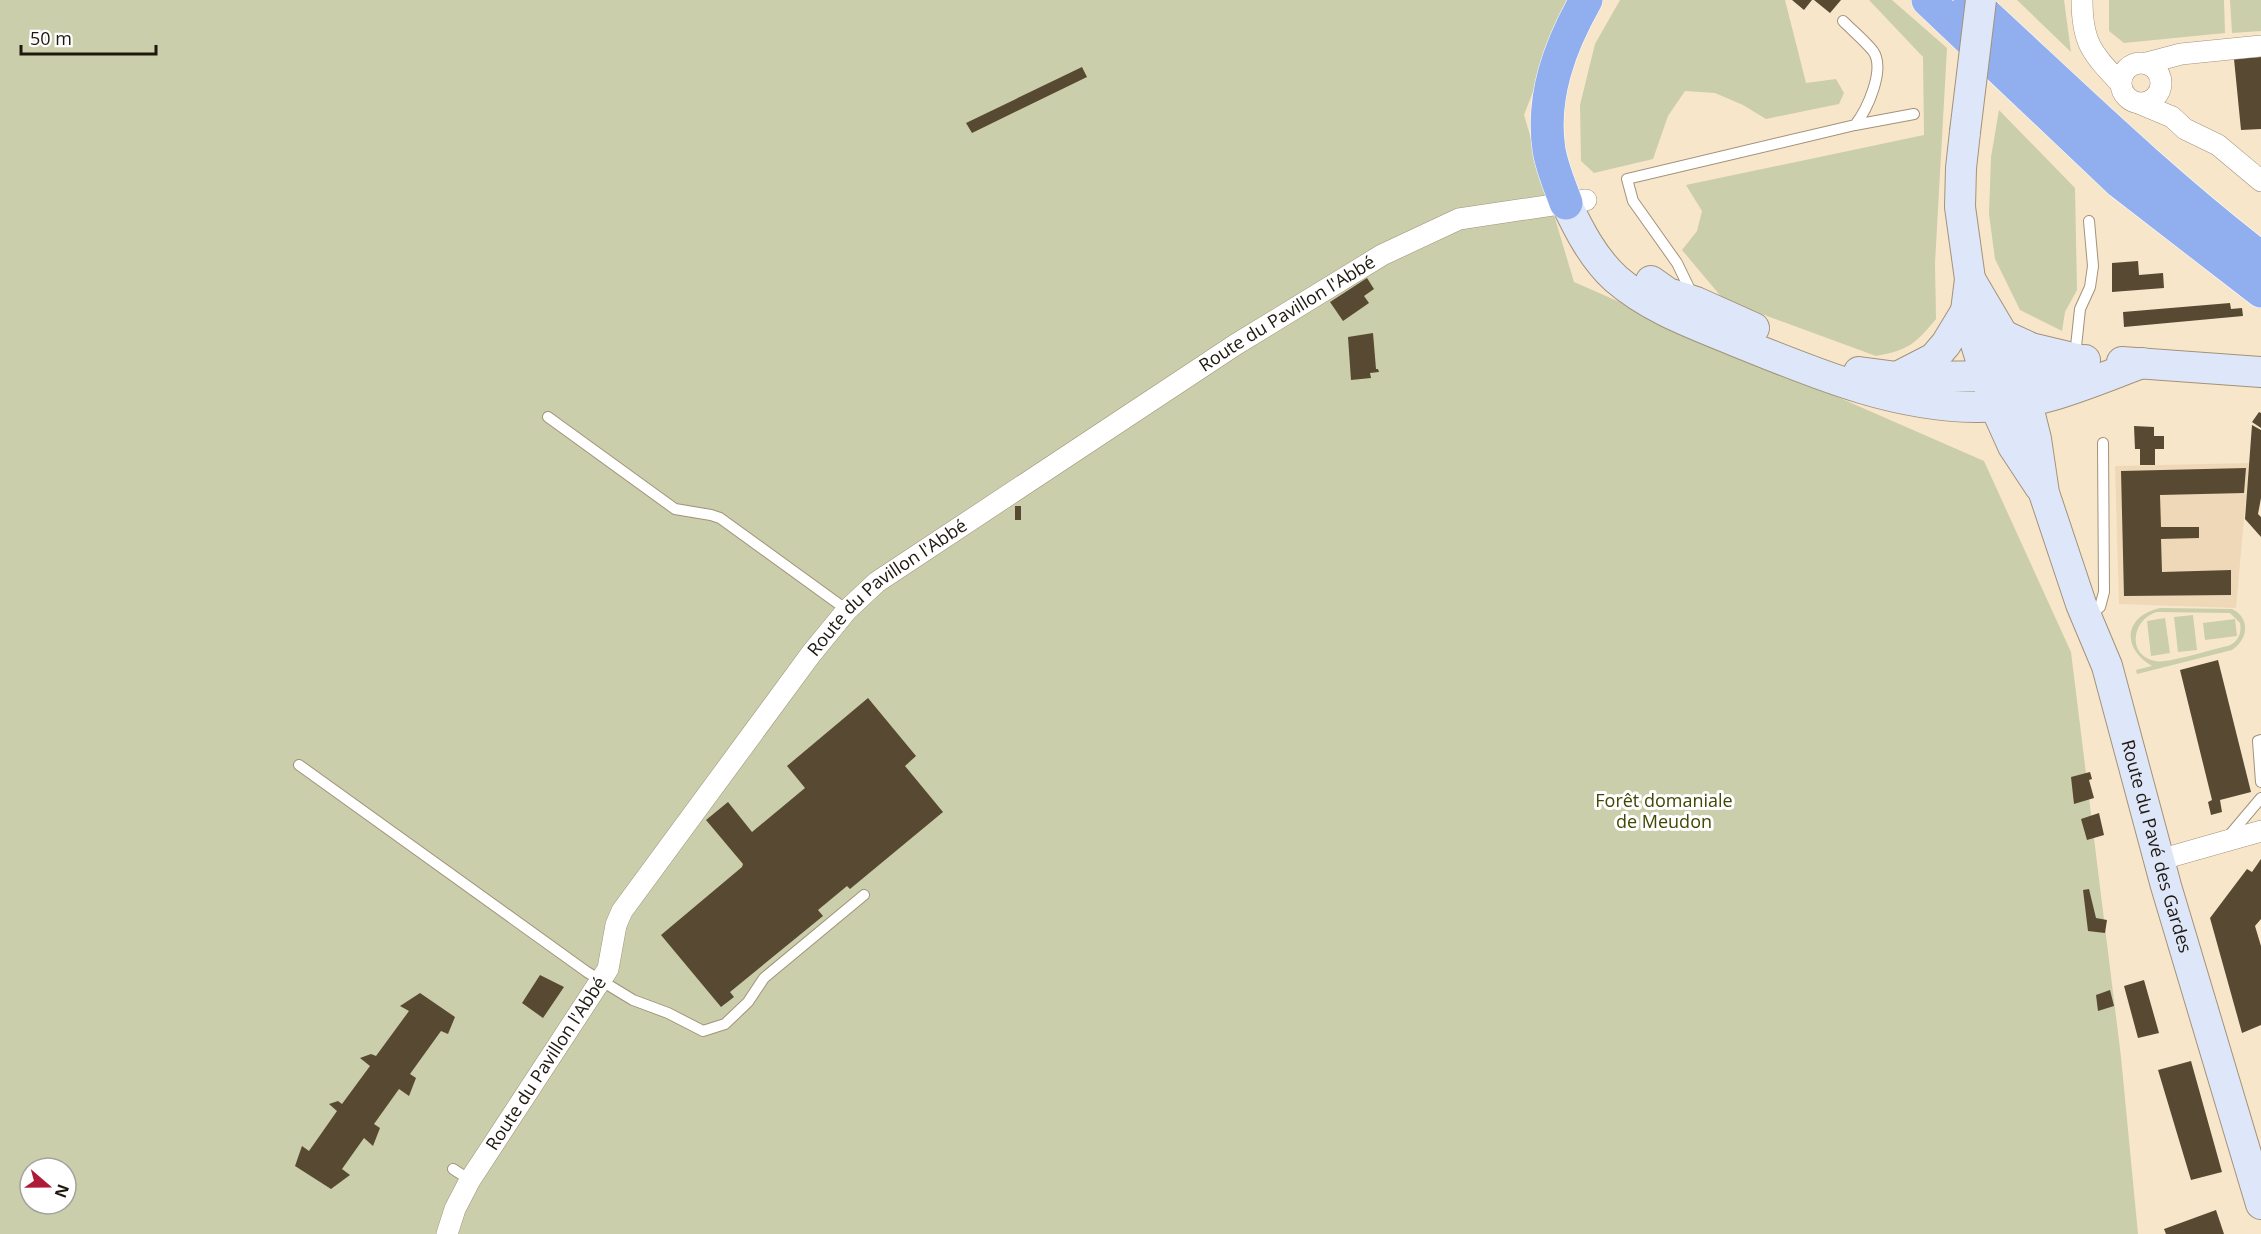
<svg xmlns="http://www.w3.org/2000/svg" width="2261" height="1234" font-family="'Open Sans',sans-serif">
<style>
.built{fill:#efd8b7}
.green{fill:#caceaa;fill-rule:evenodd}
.building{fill:#584932}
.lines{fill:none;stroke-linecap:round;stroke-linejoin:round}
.lane-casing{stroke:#a39279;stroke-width:12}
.street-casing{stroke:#a39279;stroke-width:22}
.secondary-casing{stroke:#a39279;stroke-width:32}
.highway-casing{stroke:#fff;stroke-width:34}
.lane{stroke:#fff;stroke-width:10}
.street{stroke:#fff;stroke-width:21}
.secondary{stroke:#dee7fa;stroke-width:30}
.highway{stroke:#91afef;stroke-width:33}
.secondary-bridge-casing{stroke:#a39279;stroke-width:32;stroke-linecap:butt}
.secondary-bridge{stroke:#dee7fa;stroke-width:30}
.labels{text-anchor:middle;stroke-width:6;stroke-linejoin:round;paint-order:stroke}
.street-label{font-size:18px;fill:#1f180f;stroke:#fff}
.park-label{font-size:18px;fill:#434704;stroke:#fff}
</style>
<rect width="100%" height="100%" fill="#f8e6cb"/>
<path class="built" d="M 2249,463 L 2236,608 L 2119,604 L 2115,466 Z"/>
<path class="green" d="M 0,0 L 1568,0 L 1524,115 L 1574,282 L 1984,461 L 2071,652 L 2121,1057 L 2138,1234 L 0,1234 ZM 30,1168 L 66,1168 L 66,1204 L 30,1204 Z
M 1620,0 L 1785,0 L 1806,83 L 1836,79 L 1844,93 L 1839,104 L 1766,119 L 1743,105 L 1715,93 L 1685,91 L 1668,116 L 1653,159 L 1594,173 L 1581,161 L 1580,105 L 1595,44 Z
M 1869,0 L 1892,0 L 1947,48 L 1935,263 L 1936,319 C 1915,344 1909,350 1876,356 L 1724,300 L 1682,250 L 1697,231 L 1702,211 L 1686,185 L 1924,135 L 1923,57 Z
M 2017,0 L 2064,0 L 2071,52 Z
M 2109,0 L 2224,0 L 2225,33 L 2124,43 L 2109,31 Z
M 2230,0 L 2261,0 L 2261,31 L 2232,33 Z
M 1999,110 L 2075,188 L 2077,290 L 2065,312 L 2062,331 L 2020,310 L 1995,259 L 1989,214 L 1991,157 Z
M 2160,608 L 2232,609 C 2251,618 2248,640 2232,650 L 2137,674 L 2136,670 L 2152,666 C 2121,648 2124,616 2160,608 ZM 2157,612 L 2230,613 L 2240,623 C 2242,633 2238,642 2228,646 C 2212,649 2168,664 2155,661 C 2126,655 2132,619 2157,612 Z
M 2193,615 L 2197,650 L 2178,652 L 2174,617 Z
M 2165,618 L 2170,653 L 2151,656 L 2147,621 Z
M 2235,619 L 2237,636 L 2205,640 L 2203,623 Z"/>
<path class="building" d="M 1792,0 L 1812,0 L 1804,10 Z
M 1814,0 L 1841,0 L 1830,13 Z
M 2261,57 L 2261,129 L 2241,130 L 2234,59 Z
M 1082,67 L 1087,77 L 972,133 L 966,123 Z
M 2138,261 L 2139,275 L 2163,273 L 2164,288 L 2112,292 L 2112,263 Z
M 1367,278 L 1374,289 L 1364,296 L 1369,303 L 1343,321 L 1330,302 Z
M 2230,303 L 2231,309 L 2242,308 L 2243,316 L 2124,327 L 2123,312 Z
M 1373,333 L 1376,369 L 1378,369 L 1379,372 L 1370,373 L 1371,378 L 1351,380 L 1348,337 Z
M 2259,412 L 2261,413 L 2261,428 L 2252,422 Z
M 2252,425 L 2261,430 L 2261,498 L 2258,514 L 2261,517 L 2261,537 L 2245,519 Z
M 2134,426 L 2154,427 L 2154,436 L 2164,436 L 2164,449 L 2155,449 L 2155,465 L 2140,465 L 2140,449 L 2135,449 Z
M 2246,468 L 2244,493 L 2160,495 L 2161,527 L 2199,527 L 2199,538 L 2161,539 L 2162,572 L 2231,570 L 2231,595 L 2124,596 L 2121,471 Z
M 1015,506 L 1021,506 L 1021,520 L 1015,520 Z
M 2218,660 L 2251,792 L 2220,800 L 2222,812 L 2211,815 L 2208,802 L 2212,800 L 2180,670 Z
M 868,698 L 916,756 L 905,766 L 943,812 L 850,889 L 847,886 L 818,910 L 823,916 L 730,992 L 734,997 L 721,1007 L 661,935 L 742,867 L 743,864 L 706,820 L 728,802 L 752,832 L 805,788 L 787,766 Z
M 2090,772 L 2092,779 L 2089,780 L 2094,798 L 2074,804 L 2071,777 Z
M 2099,813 L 2104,835 L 2087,840 L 2081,819 Z
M 2261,859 L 2261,919 L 2255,926 L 2261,946 L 2261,1025 L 2242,1033 L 2210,918 L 2247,869 L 2252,872 Z
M 2089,889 L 2096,918 L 2107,920 L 2105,933 L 2088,931 L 2083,890 Z
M 540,975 L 564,987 L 543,1018 L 522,1003 Z
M 2144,980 L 2159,1033 L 2138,1038 L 2124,986 Z
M 2110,990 L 2114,1006 L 2098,1011 L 2096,995 Z
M 420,993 L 455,1017 L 448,1034 L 441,1031 L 410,1074 L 416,1078 L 409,1096 L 399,1089 L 374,1124 L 380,1128 L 373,1146 L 364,1138 L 342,1169 L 350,1175 L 331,1189 L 295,1166 L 302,1146 L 309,1151 L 337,1111 L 329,1104 L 338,1101 L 342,1104 L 370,1066 L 360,1058 L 371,1054 L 376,1056 L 409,1011 L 400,1006 Z
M 2191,1061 L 2222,1172 L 2191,1180 L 2158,1070 Z
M 2216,1210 L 2224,1234 L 2166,1234 L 2164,1229 Z"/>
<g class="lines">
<g class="lane-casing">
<path id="lane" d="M 1855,125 L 1914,114
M 1693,296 L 1677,263 L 1633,201 L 1627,179 L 1855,125 C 1867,110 1886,69 1873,51 C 1865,41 1853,31 1843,21
M 2075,356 L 2080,309 L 2090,287 L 2093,266 L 2089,221
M 548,417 L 675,509 L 711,515 L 720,518 L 847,610
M 2088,617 L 2100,607 L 2104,592 L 2103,443
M 2261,740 L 2258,741 L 2261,782
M 299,765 L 587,972 L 633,1000 L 668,1013 L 703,1031 L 725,1024 L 748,1002 L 764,978 L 864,895
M 2228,837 L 2261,798
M 453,1169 L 470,1180"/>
</g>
<g class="street-casing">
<g id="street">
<path d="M 2082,0 C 2082,43 2092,53 2120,83"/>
<circle cx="2141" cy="83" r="20"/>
<path d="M 2147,63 L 2181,54 L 2261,46"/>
<path d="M 2141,104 L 2172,117 L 2185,129 L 2218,145 L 2261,181"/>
<path d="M 2159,860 L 2261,831"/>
<path id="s1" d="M 447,1234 L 455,1209 L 470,1180 L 608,969 L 616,925 L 622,911 L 811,654 L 847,610 L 877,582 L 1235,345 L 1382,255 L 1459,219 L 1586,200"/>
</g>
</g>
<g class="secondary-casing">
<g id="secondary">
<path d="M 1965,132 L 1961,168 L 1960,207 L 1970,279 L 1966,311 L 1995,406 L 2013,446 L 2040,487"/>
<path d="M 1566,203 C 1579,230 1593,258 1616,279 C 1652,310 1697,325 1740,343 C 1817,374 1892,406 1976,407 C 2034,408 2088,383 2142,363"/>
<path id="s2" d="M 1970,279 L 2003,335 L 2027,403 L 2036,439 L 2044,493 L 2081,604 L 2107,666 L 2166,886 L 2261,1204"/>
<path d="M 1651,281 L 1668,293 L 1696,302 L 1754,328"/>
<path d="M 2003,335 L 2031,348 L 2077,359"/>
<path d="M 2122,362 L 2261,372"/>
<path d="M 1859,372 L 1897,377 L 2017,376 L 2085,360"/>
<path d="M 1899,376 L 1934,358 L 1946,344 L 1966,311"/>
</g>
</g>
<g class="highway-casing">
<path id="highway" d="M 1928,0 L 2120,182 L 2261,291
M 1970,0 C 2066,88 2158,179 2261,258
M 1566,203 C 1560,186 1552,168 1549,150 C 1541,96 1560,46 1586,0"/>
</g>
<use href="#lane" class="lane"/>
<use href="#street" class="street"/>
<use href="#secondary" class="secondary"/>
<use href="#highway" class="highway"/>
<g class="secondary-bridge-casing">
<path id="secondary-bridge" d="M 1965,132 L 1981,0"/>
</g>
<use href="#secondary-bridge" class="secondary-bridge"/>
</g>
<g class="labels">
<g class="street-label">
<text dy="6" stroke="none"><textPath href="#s1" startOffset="1278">Route du Pavillon l'Abbé</textPath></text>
<text dy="6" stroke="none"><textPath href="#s1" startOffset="792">Route du Pavillon l'Abbé</textPath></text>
<text dy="6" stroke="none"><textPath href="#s2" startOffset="600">Route du Pavé des Gardes</textPath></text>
<text dy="6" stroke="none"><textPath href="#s1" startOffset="198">Route du Pavillon l'Abbé</textPath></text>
</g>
<g class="park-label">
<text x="1664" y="807">Forêt domaniale<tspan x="1664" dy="21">de Meudon</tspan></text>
</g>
</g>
<g transform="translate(48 1186) rotate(110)"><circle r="28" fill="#ffffff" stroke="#a5a39f" stroke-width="1.5"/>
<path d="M0-4.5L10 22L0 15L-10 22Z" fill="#af1b36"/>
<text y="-9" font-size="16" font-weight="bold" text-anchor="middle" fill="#1f180f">N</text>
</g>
<path d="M21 45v9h135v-9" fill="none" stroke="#1f180f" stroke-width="3"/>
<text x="30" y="45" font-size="18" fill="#1f180f" stroke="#ffffff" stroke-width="4.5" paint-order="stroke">50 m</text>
</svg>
